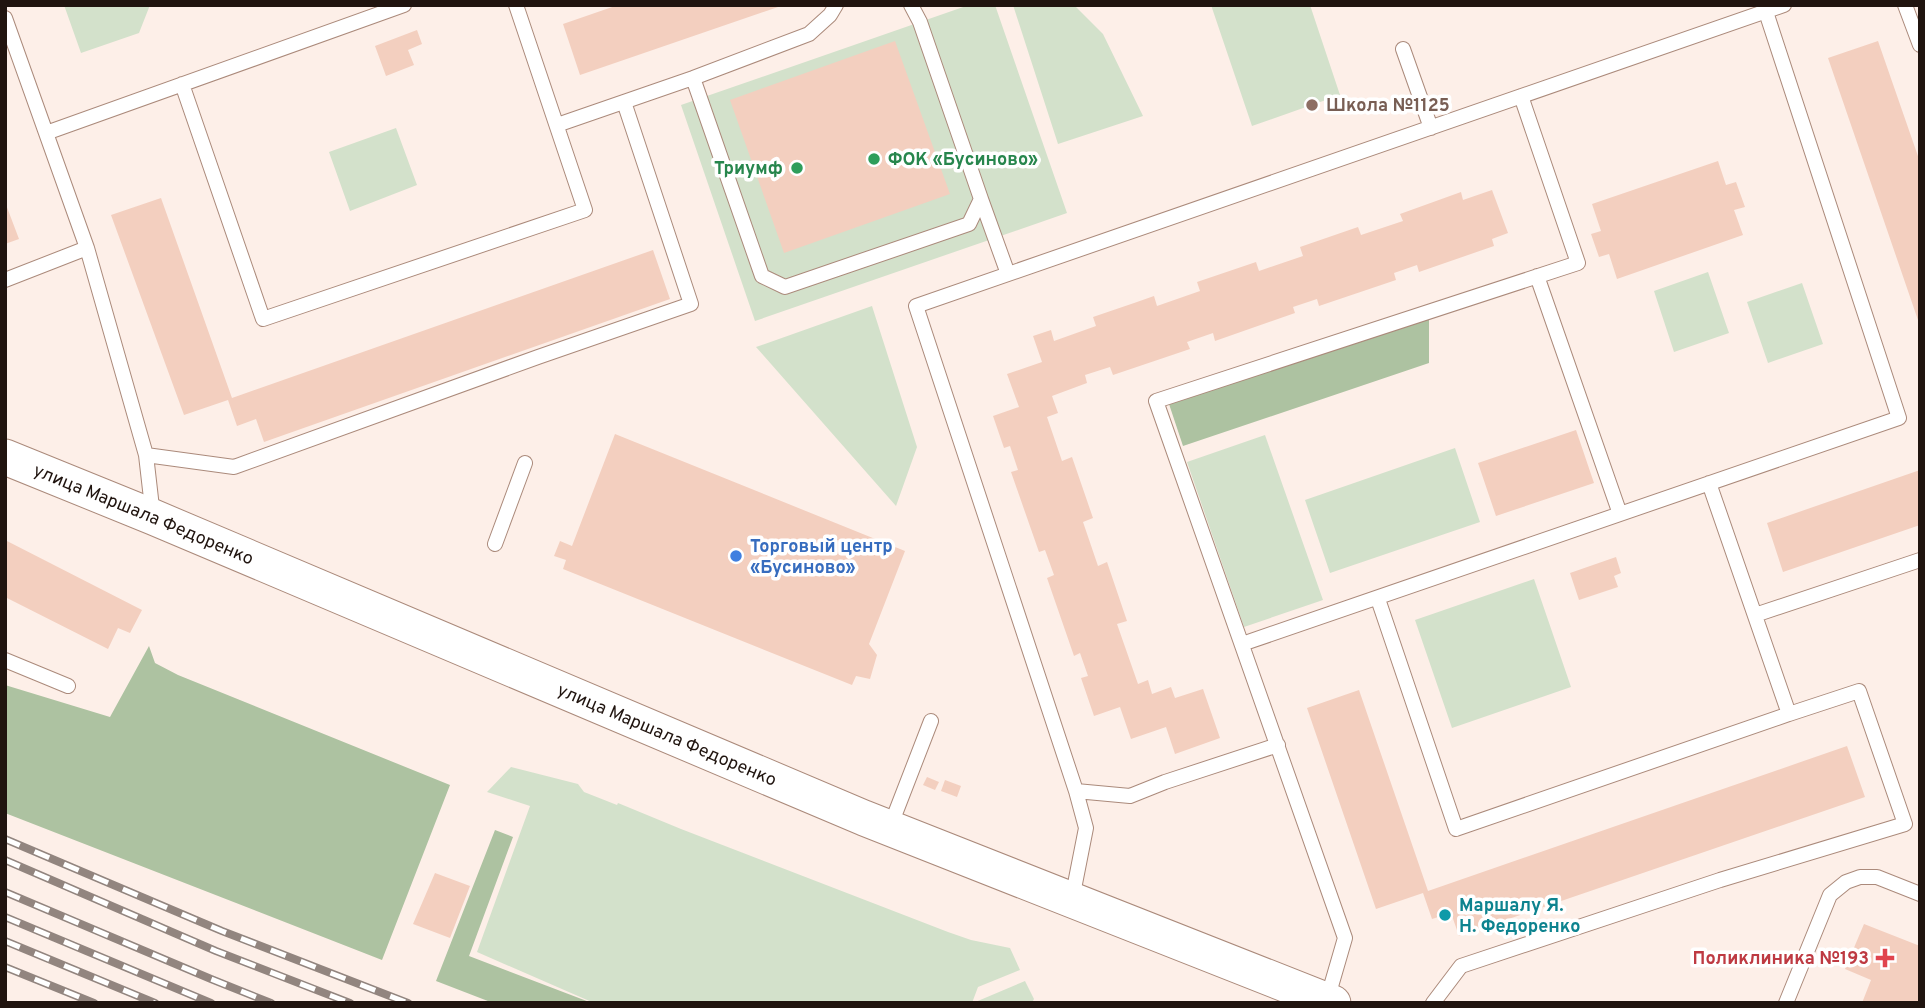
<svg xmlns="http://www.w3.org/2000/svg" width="1925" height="1008" font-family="Overpass,sans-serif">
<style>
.green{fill:#d3e1cb}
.forest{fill:#adc2a1}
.building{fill:#f3cfbf}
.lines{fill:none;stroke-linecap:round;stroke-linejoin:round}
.service-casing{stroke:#ab8a7b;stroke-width:16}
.tertiary-casing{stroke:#ab8a7b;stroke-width:37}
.service{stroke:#fff;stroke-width:14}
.tertiary{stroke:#fff;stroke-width:35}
.rail-casing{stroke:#92857f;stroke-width:8}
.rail{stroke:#fff;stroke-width:5;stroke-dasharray:16;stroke-linecap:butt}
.education-dot{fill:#8d6e63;stroke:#fff;stroke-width:2.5}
.leisure-dot{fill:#2e9e5b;stroke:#fff;stroke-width:2.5}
.shop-dot{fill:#3f7fe0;stroke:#fff;stroke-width:2.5}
.culture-dot{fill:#0f9aa8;stroke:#fff;stroke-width:2.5}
.health-dot{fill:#e0444e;stroke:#fff;stroke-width:2.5}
.labels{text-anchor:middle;stroke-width:7;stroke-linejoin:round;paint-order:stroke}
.education-label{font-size:18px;font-weight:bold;fill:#785e54;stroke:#fff;text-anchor:start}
.leisure-label{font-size:18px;font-weight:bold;fill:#27864d;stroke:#fff;text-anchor:start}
.street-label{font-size:18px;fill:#20140f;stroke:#fff}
.shop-label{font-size:18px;font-weight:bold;fill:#366cbe;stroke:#fff;text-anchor:start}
.culture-label{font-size:18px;font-weight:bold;fill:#0d838f;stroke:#fff;text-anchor:start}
.health-label{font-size:18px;font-weight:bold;fill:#be3a42;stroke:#fff;text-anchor:end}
</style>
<rect width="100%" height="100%" fill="#fdefe8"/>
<path class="green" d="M 64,5 L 150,5 L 139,33 L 81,53 Z
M 969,5 L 995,5 L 1067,213 L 755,321 L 681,105 Z
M 1013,5 L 1074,5 L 1103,34 L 1143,116 L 1058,144 Z
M 1211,5 L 1310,5 L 1340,95 L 1252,126 Z
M 396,128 L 417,185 L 350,211 L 329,152 Z
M 1708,272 L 1729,333 L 1674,352 L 1654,291 Z
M 1802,283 L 1823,344 L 1768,363 L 1747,302 Z
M 872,306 L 917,447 L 896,506 L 756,347 Z
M 1265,435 L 1323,600 L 1244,627 L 1187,462 Z
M 1455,448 L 1480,522 L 1330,573 L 1305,500 Z
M 1534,579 L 1571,687 L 1452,728 L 1415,620 Z
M 511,767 L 578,784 L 584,792 L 617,805 L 618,803 L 681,829 L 948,932 L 971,940 L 1010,948 L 1020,970 L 978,987 L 972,1003 L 594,1003 L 477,952 L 530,806 L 487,792 Z
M 1025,981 L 1034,999 L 1032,1003 L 973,1003 Z"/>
<path class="forest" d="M 1429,318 L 1429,363 L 1183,446 L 1169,404 Z
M 149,646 L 155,663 L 178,675 L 450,785 L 382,960 L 5,813 L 5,685 L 110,717 Z
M 495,830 L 513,837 L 469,956 L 592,1003 L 493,1003 L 436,981 Z"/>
<path class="building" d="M 618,5 L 781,5 L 781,6 L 580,75 L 563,24 Z
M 417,30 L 422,44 L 408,50 L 414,65 L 386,76 L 375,46 Z
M 895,41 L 950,194 L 784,253 L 730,100 Z
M 1878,41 L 1920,162 L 1919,323 L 1828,58 Z
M 1718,161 L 1726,185 L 1736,182 L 1745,207 L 1734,210 L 1743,235 L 1617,279 L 1609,254 L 1599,257 L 1591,234 L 1601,231 L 1592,204 Z
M 1492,190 L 1508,233 L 1492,239 L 1494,246 L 1419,272 L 1417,265 L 1394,273 L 1396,280 L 1319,306 L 1317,299 L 1293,307 L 1295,313 L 1215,341 L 1213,333 L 1187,342 L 1190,349 L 1113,375 L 1110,367 L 1085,375 L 1087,383 L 1052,396 L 1058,413 L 1047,417 L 1062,461 L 1072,457 L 1093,518 L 1083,522 L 1098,566 L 1107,562 L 1127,621 L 1117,624 L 1138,684 L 1148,680 L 1152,694 L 1171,687 L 1175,698 L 1203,689 L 1220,738 L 1175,754 L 1166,727 L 1131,739 L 1120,707 L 1094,716 L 1081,678 L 1088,676 L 1080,653 L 1074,656 L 1047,578 L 1054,575 L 1045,550 L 1039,552 L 1011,472 L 1018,470 L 1010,446 L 1004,448 L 993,416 L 1019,407 L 1007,374 L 1042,362 L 1033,336 L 1051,330 L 1054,341 L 1096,326 L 1093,317 L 1137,302 L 1154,296 L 1157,306 L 1200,291 L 1197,282 L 1256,262 L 1259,271 L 1303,256 L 1300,247 L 1358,227 L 1361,235 L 1403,221 L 1400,214 L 1461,192 L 1463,200 Z
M 161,198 L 232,398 L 653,250 L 670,299 L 264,442 L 256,419 L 237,426 L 228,400 L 184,415 L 111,215 Z
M 5,202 L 19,239 L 5,244 Z
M 1576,430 L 1594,483 L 1496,516 L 1478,463 Z
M 615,434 L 905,551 L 869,644 L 877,655 L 870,679 L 856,676 L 852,685 L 563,569 L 566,560 L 554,556 L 560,541 L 572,546 Z
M 1920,470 L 1920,525 L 1783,572 L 1767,523 Z
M 5,540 L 142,610 L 130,633 L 118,628 L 108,649 L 5,597 Z
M 1616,557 L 1621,573 L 1614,576 L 1618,587 L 1579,600 L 1570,573 Z
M 1359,690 L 1428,891 L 1847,746 L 1865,797 L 1459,936 L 1451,913 L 1432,919 L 1423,893 L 1376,909 L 1307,708 Z
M 927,777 L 939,782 L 935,790 L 923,785 Z
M 945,780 L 961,786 L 957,797 L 941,791 Z
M 435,873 L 470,886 L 450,938 L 413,924 Z
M 1864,924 L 1920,946 L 1920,1003 L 1862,1003 L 1871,980 L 1845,969 Z"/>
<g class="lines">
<g class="service-casing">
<path id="service" d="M 1905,5 L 1920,45
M 5,18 L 87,248 L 146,455 L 153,516
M 1403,49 L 1431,128
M 693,78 L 762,276 L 785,287 L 969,224 L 981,199 L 920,22 L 911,5
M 182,84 L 263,319 L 585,210 L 516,5
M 557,125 L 693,78 L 809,34 L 830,15 L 836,5
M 46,133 L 404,5
M 981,199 L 1008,274
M 1537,276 L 1620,514
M 5,280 L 87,248
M 146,455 L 234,467 L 538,357 L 691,304 L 624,102
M 495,544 L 525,463
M 1378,599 L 1456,829 L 1789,714 L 1709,483
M 1755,615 L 1920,560
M 1242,644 L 1899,418 L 1766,12
M 5,660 L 68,686
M 1076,791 L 1130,796 L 1165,782 L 1278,745
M 890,827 L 931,721
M 1072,899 L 1086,828 L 1076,791 L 916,306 L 1784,5
M 1327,1000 L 1345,938 L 1156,401 L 1578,263 L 1521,96
M 1433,1003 L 1461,966 L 1720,880 L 1905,824 L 1859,691 L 1789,714
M 1786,1003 L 1830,895 L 1846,882 L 1860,877 L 1877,877 L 1920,894"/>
</g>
<g class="tertiary-casing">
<g id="tertiary">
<path id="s1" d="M 5,457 L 153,517 L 864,818 L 1333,1003"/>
</g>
</g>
<use href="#service" class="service"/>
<use href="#tertiary" class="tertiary"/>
<g class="rail-casing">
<path id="rail" d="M 5,839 L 222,931 L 408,1003
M 5,860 L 216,951 L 350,1003
M 5,892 L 211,979 L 271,1003
M 5,917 L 211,1003
M 5,941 L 155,1003
M 5,967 L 94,1003"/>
</g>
<use href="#rail" class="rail"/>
</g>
<circle class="education-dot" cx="1312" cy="105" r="7"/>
<g class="leisure-dot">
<circle cx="874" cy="159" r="7"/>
<circle cx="797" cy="168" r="7"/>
</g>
<circle class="shop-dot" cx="736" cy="556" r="7"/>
<circle class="culture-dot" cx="1445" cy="915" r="7"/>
<path class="health-dot" d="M1881.5 947.5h7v7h7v7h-7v7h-7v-7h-7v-7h7z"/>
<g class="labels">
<g class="education-label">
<text x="1326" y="111">Школа №1125</text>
</g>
<g class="leisure-label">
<text x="888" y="165">ФОК «Бусиново»</text>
<text x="783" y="174" text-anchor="end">Триумф</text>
</g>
<g class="street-label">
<text dy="6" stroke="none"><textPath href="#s1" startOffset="150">улица Маршала Федоренко</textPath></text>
<text dy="6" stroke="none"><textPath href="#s1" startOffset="718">улица Маршала Федоренко</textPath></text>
</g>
<g class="shop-label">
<text x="750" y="552">Торговый центр<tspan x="750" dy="21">«Бусиново»</tspan></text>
</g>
<g class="culture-label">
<text x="1459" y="911">Маршалу Я.<tspan x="1459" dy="21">Н. Федоренко</tspan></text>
</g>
<g class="health-label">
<text x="1869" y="964">Поликлиника №193</text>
</g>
</g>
<rect width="1925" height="1008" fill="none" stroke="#20140f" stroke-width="14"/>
</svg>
